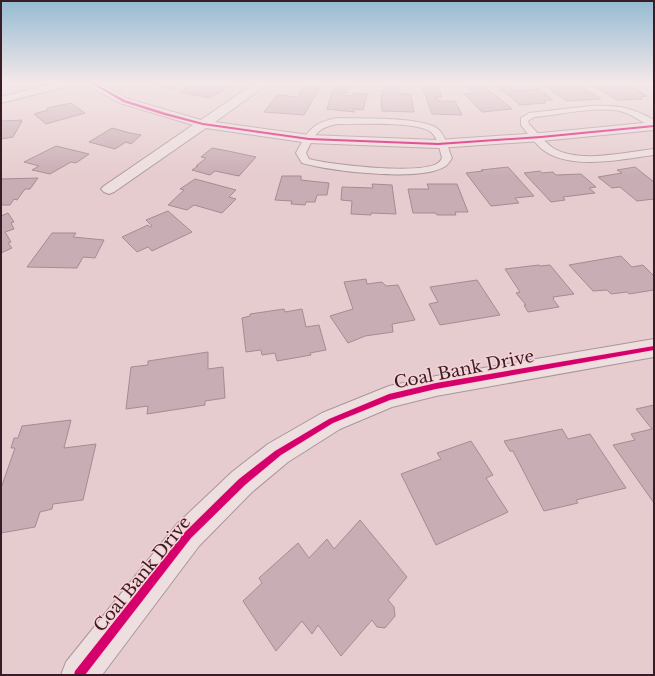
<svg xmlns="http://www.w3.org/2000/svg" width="655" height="676" font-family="'Libre Baskerville',serif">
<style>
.building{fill:#c9adb4;stroke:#a68b92}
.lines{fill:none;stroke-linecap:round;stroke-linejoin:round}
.lane-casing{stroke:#ab9599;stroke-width:2}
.street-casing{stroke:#ab9599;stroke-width:2}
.lane{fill:#eddedf;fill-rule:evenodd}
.street{fill:#eddedf;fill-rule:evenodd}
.cycleway-casing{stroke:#f7d2d5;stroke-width:2}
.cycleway{fill:#d6006c;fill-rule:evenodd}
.labels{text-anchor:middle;stroke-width:3;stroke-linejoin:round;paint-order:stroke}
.near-street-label{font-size:17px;fill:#391d26;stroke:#f7d2d5}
</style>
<rect width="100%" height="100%" fill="#e6ccce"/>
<path class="building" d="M 155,82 L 186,82 L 173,89 L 151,84 Z
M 199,82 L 211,82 L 210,83 L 218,84 L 222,82 L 233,84 L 210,98 L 180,92 Z
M 335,82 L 350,82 L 347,93 L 342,93 L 342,95 L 353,96 L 354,93 L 367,94 L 363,110 L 354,109 L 354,112 L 327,109 Z
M 382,82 L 397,83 L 399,94 L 411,94 L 414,112 L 382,111 L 381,95 L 383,95 Z
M 462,82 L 478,82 L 491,93 L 493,93 L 512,109 L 482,112 L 464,94 L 475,93 Z
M 492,82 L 508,82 L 513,86 L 510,86 L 515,91 L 539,89 L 553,100 L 543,101 L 546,103 L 520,105 Z
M 540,82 L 556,82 L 561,85 L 578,84 L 601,99 L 566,101 Z
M 588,82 L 603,82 L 606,84 L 602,84 L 605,86 L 615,85 L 611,83 L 623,82 L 647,96 L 639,97 L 643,99 L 617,100 Z
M 305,85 L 320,87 L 304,115 L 264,112 L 277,95 L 297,97 Z
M 422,86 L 438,86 L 442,97 L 436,97 L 438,101 L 455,101 L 462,115 L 432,114 Z
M 71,103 L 85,113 L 46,124 L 34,114 L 48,110 L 47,108 Z
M 22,120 L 20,122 L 22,121 L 13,137 L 1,139 L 1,121 Z
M 112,128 L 130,133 L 141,135 L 131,144 L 126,142 L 115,149 L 89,142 Z
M 56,146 L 89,154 L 76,163 L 71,162 L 50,174 L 32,170 L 39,166 L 24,162 Z
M 212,148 L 228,151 L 256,157 L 239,176 L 215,171 L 210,175 L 192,170 L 198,166 L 196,166 L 206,158 L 201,157 Z
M 508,167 L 534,196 L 515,198 L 519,203 L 491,206 L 466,173 L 483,171 L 481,170 Z
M 635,167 L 654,182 L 654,199 L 637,201 L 620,187 L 612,188 L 598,177 L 622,173 L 617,170 Z
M 540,171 L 542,173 L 553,172 L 556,175 L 581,174 L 596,187 L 589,188 L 595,193 L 563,197 L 565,200 L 551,202 L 524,173 Z
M 282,176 L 301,176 L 301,180 L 329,183 L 327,195 L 317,195 L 315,202 L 306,202 L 305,205 L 291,204 L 292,201 L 275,200 Z
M 38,178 L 30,189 L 25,189 L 17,200 L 14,199 L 10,205 L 1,205 L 1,179 Z
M 195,179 L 236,190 L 229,197 L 236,199 L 222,213 L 194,205 L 187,210 L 168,205 L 184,190 L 180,189 Z
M 372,184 L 392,185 L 396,214 L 371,213 L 371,215 L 351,214 L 352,201 L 341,200 L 342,187 L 373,188 Z
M 427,184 L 457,184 L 468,212 L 455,212 L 456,215 L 437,215 L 436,213 L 413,213 L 408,189 L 429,189 Z
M 168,211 L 192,232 L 152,251 L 148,247 L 137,252 L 122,237 L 148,225 L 150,227 L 152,226 L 146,220 Z
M 8,213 L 14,222 L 11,223 L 14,229 L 5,232 L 11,242 L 8,243 L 12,248 L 1,253 L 1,216 Z
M 52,233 L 76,233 L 73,237 L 104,240 L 95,258 L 83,257 L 77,268 L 27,267 Z
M 621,256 L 632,267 L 643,265 L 654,276 L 654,288 L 653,288 L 654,290 L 629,294 L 627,292 L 611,294 L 607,290 L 593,291 L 569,265 Z
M 539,265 L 540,266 L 550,265 L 574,294 L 553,297 L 554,299 L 553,299 L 559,307 L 528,312 L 524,305 L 526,305 L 516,293 L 520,292 L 505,269 Z
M 366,279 L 367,284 L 382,282 L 386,286 L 398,285 L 415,320 L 392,324 L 393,332 L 365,336 L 348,343 L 330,316 L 353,309 L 344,282 Z
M 477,280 L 500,315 L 440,325 L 429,304 L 438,302 L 430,287 Z
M 284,309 L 285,312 L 302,309 L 306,327 L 319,325 L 326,350 L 310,353 L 311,355 L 277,361 L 275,353 L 262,355 L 261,350 L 246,352 L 242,318 L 250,316 L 250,314 Z
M 208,352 L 208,369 L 223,367 L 225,398 L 205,401 L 205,405 L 147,414 L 148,406 L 126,409 L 131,367 L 148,365 L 148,361 Z
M 654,405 L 654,503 L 613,445 L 635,440 L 631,434 L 652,429 L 636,409 Z
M 71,420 L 64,448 L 96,444 L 83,500 L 53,504 L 52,509 L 40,512 L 35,527 L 1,533 L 1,488 L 15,448 L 11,448 L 14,438 L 18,438 L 22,426 Z
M 562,429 L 568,439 L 590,434 L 626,488 L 576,500 L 578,503 L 544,511 L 513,451 L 510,451 L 504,441 Z
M 471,441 L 493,475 L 486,478 L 508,512 L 436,545 L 401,474 L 441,459 L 437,453 Z
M 360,520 L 407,577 L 388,600 L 394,607 L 395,616 L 385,628 L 377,627 L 372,620 L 341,656 L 318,625 L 312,634 L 302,621 L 276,651 L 243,601 L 262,583 L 259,578 L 298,543 L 309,558 L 327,539 L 334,549 Z"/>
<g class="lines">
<g class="lane-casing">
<path id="lane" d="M 591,106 C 617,105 631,107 654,120 L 654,127 C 643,124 634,115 623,112 C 600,105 559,115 534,117 L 528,121 L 529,124 C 537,132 544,142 553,148 C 579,164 626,152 654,149 L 654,155 C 623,159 574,170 546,152 C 537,146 528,134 521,125 L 521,118 L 529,113 Z
M 337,118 C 358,119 425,116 439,130 C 446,137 448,149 452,158 C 450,161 447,166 444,167 C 418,182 331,171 302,163 L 296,153 C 308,131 311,123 337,118 ZM 337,124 C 356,124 418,121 431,132 C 438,138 440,150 442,158 C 441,160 440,162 438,163 C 422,175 330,165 309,159 L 306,153 C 314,136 316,128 337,124 Z"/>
</g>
<g class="street-casing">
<path id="street" d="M 60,82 L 77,82 L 76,84 L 1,103 L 1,97 Z
M 85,82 L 98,82 L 128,99 L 201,120 L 256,82 L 267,82 L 258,91 L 215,122 L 309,135 L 438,140 L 541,133 L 654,122 L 654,130 L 541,141 L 438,148 L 309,143 L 206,128 L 114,192 L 109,194 L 104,192 L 101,189 L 104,186 L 193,125 L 120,103 L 86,84 Z
M 645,82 L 654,82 L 654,87 L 646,84 Z
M 654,339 L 654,357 L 436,396 L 392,407 L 340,429 L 288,462 L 252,492 L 199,546 L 102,675 L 61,675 L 66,662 L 177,524 L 232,472 L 268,444 L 322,413 L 389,386 L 436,376 Z"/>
</g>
<use href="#lane" class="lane"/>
<use href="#street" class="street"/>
<g class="cycleway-casing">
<path id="cycleway" d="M 89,82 L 92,82 L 125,100 L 166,113 L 203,123 L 309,138 L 438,143 L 541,136 L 654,125 L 654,127 L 541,138 L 438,145 L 309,140 L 203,125 L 164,115 L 123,102 Z
M 654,346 L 654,350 L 436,389 L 390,400 L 333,423 L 281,455 L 245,485 L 191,538 L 85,675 L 74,675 L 75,671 L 185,532 L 239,479 L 275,451 L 329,419 L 389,394 L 436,383 Z"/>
</g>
<use href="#cycleway" class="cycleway"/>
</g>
<linearGradient id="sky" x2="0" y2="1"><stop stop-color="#95bbd2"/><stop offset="0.47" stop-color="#f4e8e9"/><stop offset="1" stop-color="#f4e8e9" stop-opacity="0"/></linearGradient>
<rect width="655" height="176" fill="url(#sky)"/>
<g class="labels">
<g class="near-street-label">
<text transform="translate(464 369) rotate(-11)" y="6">Coal Bank Drive</text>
<text transform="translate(142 574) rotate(-51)" y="6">Coal Bank Drive</text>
</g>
</g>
<rect width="655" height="676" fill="none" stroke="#391d26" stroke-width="4"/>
</svg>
